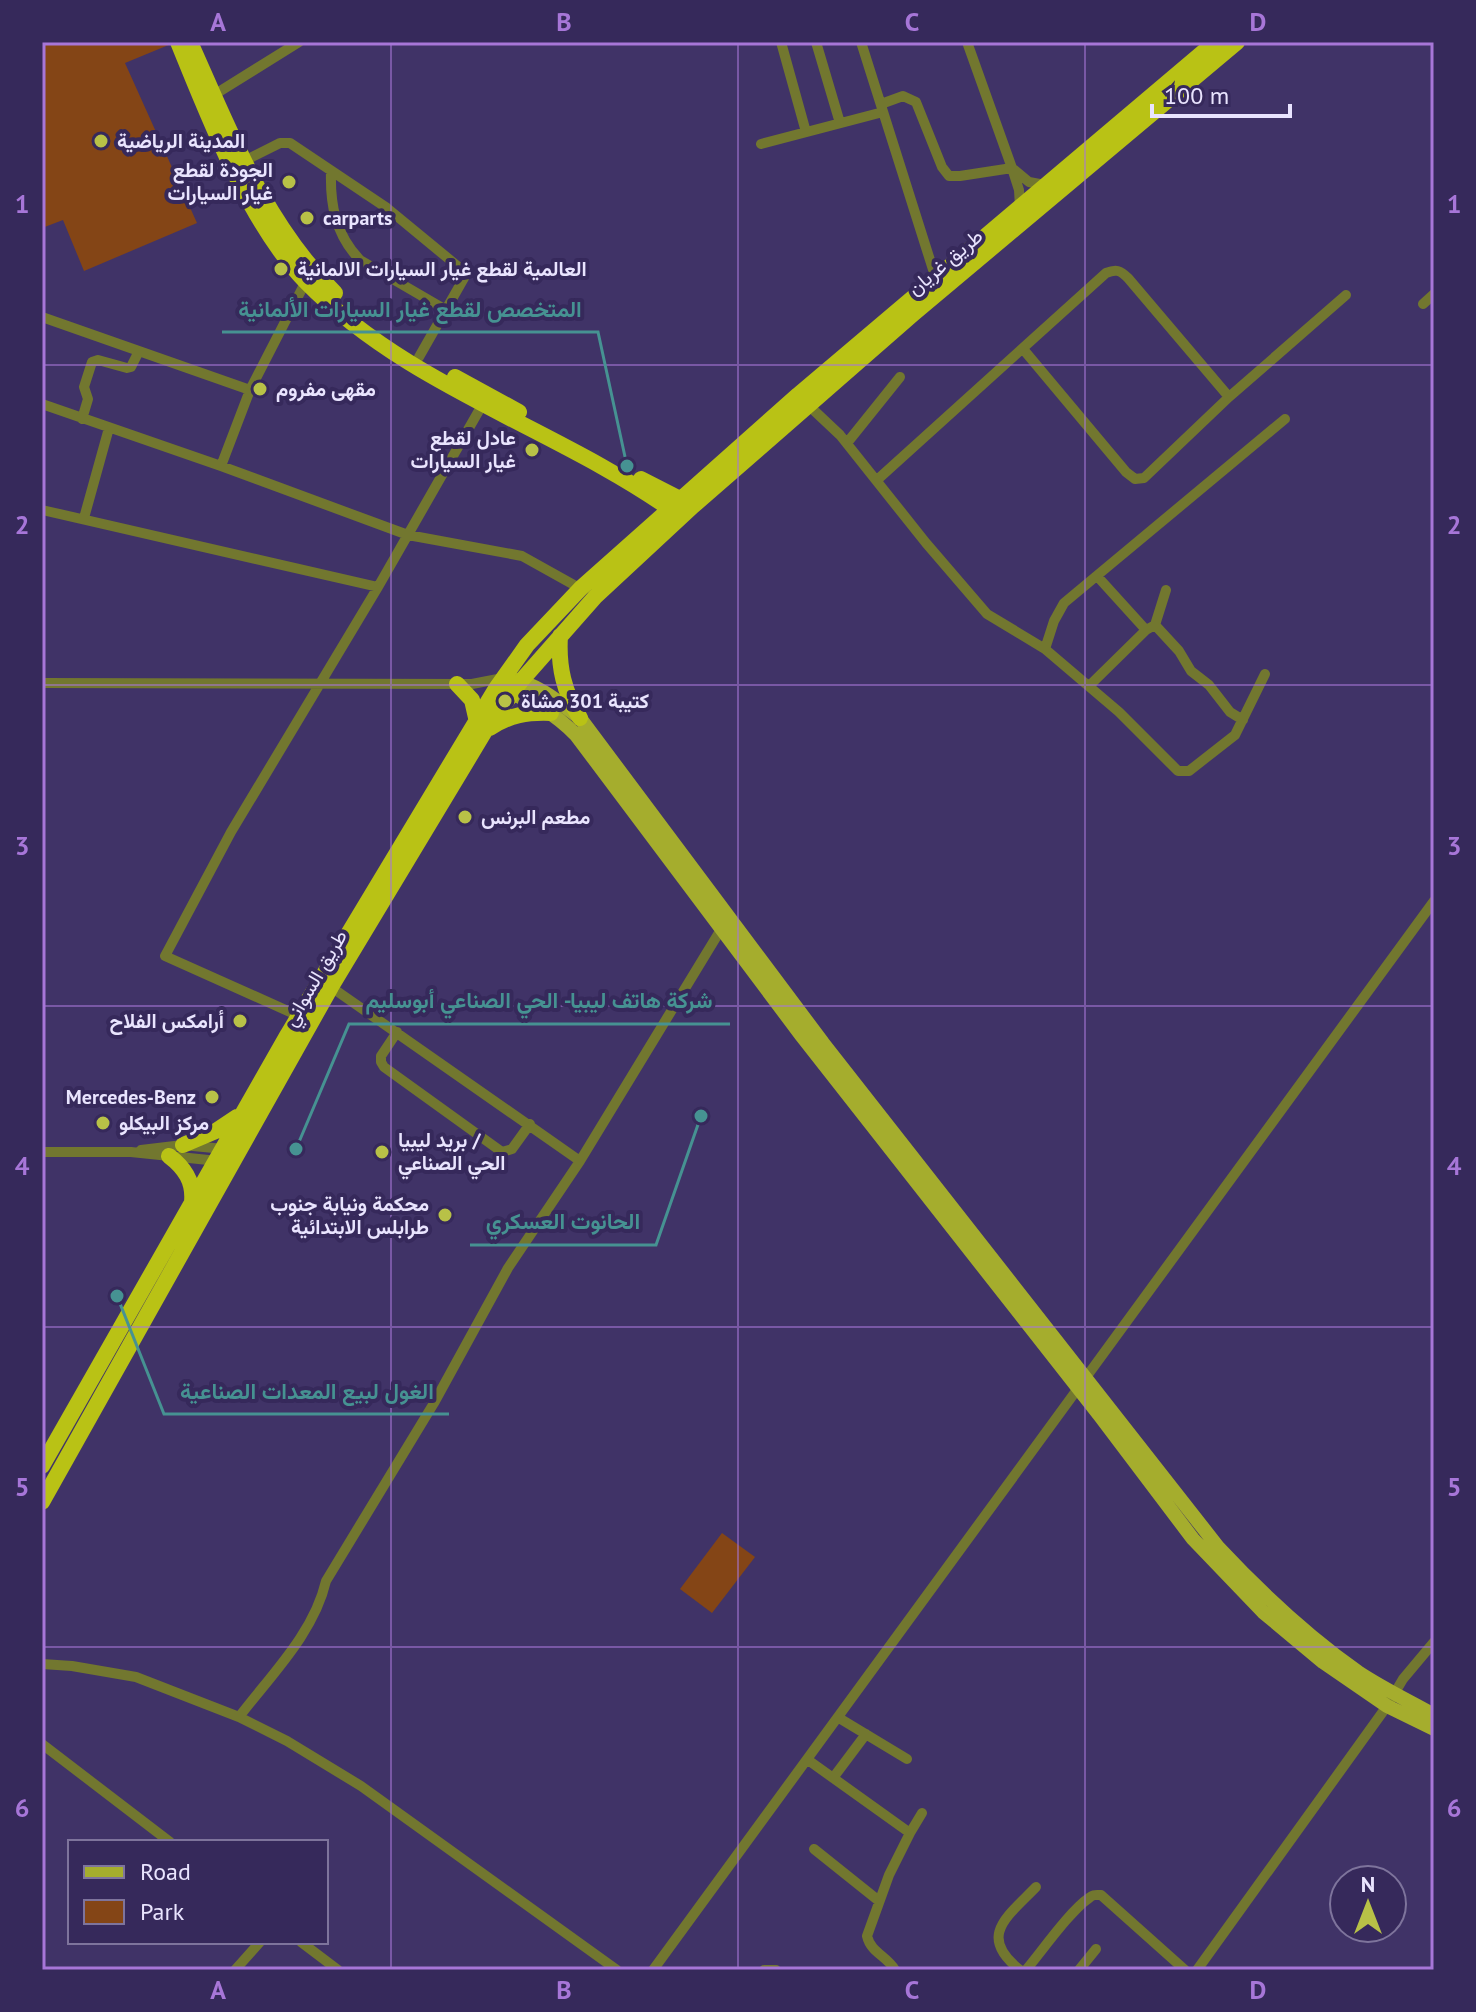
<svg xmlns="http://www.w3.org/2000/svg" width="1476" height="2012" font-family="'PT Sans',Vazirmatn,sans-serif">
<style>
.green{fill:#844516}
.lines{fill:none;stroke-linecap:round;stroke-linejoin:round}
.minor{stroke:#72772f;stroke-width:10}
.major{stroke:#a5ad2d;stroke-width:14}
.highway{stroke:#b9c215;stroke-width:16}
.grid{fill:none;stroke:#a776d8;stroke-width:2;stroke-opacity:0.55}
.poi-dot{fill:#b8c147;stroke:#36295b;stroke-width:3}
.labels{text-anchor:middle;stroke-width:8;stroke-linejoin:round;paint-order:stroke}
.poi-label{font-size:20px;font-weight:bold;fill:#e9e4fe;stroke:#36295b;text-anchor:start}
.street-label{font-size:20px;fill:#e9e4fe;stroke:#36295b}
.leader{fill:none;stroke:#469292;stroke-width:3}
.callout-dot{fill:#469292;stroke:#36295b;stroke-width:3}
.callout-label{font-size:22px;text-anchor:middle;font-weight:bold;fill:#469292;stroke:#36295b;stroke-width:8;stroke-linejoin:round;paint-order:stroke}
.neatline{fill:none;stroke:#a776d8;stroke-width:3}
.grid-label{font-size:26px;text-anchor:middle;font-weight:bold;fill:#a776d8}
</style>
<rect width="100%" height="100%" fill="#403367"/>
<path class="green" d="M 42,42 L 170,42 L 171,44 L 125,63 L 197,223 L 84,271 L 63,220 L 42,228 Z
M 722,1533 L 755,1557 L 712,1613 L 680,1589 Z"/>
<g class="lines">
<path class="minor" d="M 781,42 L 806,132
M 816,42 L 840,123
M 861,42 L 936,279
M 967,42 L 1012,168 L 1019,190 L 1020,207
M 209,98 L 299,42
M 881,104 L 903,96 L 916,102 L 942,167 L 949,176 L 960,176 L 1012,168 L 1029,182 L 1045,185
M 761,144 L 883,112
M 244,161 L 280,143 L 290,143 L 387,208 L 461,269 L 464,278 L 419,357
M 331,171 C 330,204 335,234 360,260 L 446,310
M 1423,304 L 1434,294
M 42,317 L 250,390
M 1023,349 L 1126,472 L 1135,479 L 1144,478 L 1229,397 L 1346,295
M 805,402 L 840,435 L 926,543 L 987,614 L 1045,649 L 1119,712 L 1178,771 L 1189,771 L 1235,735 L 1265,674
M 42,404 L 221,466 L 408,535 L 522,556 L 583,590
M 82,419 L 88,399 L 84,387 L 92,362 L 98,360 L 127,368 L 131,367 L 139,351
M 847,443 L 900,377
M 221,466 L 250,390 L 307,279
M 877,480 L 1106,273 C 1116,269 1120,270 1128,278 L 1229,397
M 42,510 L 378,587
M 84,518 L 109,428
M 1097,576 L 1146,630
M 1155,625 L 1179,651 L 1191,671 L 1209,685 L 1230,712 L 1243,720
M 1045,649 L 1054,621 L 1064,603 L 1285,419
M 42,683 L 472,684 L 503,678
M 1089,686 L 1146,630 L 1155,625 L 1166,590
M 331,987 L 580,1161
M 299,1016 L 165,956 L 231,832 L 378,587 L 485,400
M 397,1032 L 381,1056 L 381,1062 L 384,1067 L 502,1152 L 512,1149 L 530,1124
M 141,1150 L 183,1145 L 224,1149
M 42,1152 L 131,1152 L 218,1161
M 42,1664 L 72,1666 L 136,1677 L 239,1717 L 287,1741 L 361,1786 L 617,1970
M 239,1717 C 271,1675 314,1633 326,1581 L 434,1403 L 508,1268 L 580,1161 L 723,926
M 839,1718 L 907,1759
M 42,1744 L 170,1842
M 808,1760 L 910,1833 L 889,1875 L 867,1936 C 871,1953 887,1956 895,1970
M 833,1778 L 866,1734
M 910,1833 L 922,1813
M 814,1849 L 879,1901
M 301,1942 L 338,1970
M 235,1970 L 260,1942
M 653,1970 L 1434,901
M 764,1970 L 776,1970
M 1020,1970 C 977,1936 1007,1917 1036,1887
M 1026,1970 C 1042,1951 1070,1911 1089,1898 C 1094,1894 1095,1895 1101,1895 L 1185,1970
M 1079,1970 L 1096,1949
M 1197,1970 L 1387,1706 L 1403,1679 L 1434,1642"/>
<path class="major" d="M 512,679 C 538,684 559,702 580,718 L 823,1043 L 1218,1547 C 1261,1593 1307,1636 1358,1672 C 1382,1688 1409,1701 1434,1715
M 504,692 C 532,699 556,715 576,735 L 801,1035 L 1100,1416 L 1193,1539 L 1263,1612 L 1323,1662 L 1387,1706 L 1434,1729"/>
<path class="highway" d="M 178,42 C 209,118 249,223 306,282 C 410,388 557,428 676,513
M 190,42 C 230,131 264,223 335,293
M 455,377 L 519,412
M 641,479 L 688,503
M 560,636 C 558,667 564,692 580,718
M 457,684 L 472,700 L 477,722
M 490,728 C 509,715 528,712 551,713
M 183,1145 L 216,1131 L 237,1117
M 169,1156 C 185,1168 194,1182 192,1202
M 42,1466 L 288,1034 L 495,690 L 527,645 L 581,588 L 798,395 L 1215,42
M 42,1502 L 331,987 L 485,731 L 521,681 L 595,597 L 693,506 L 913,314 L 1237,42"/>
</g>
<path class="grid" d="M 391,42 L 391,1970M 738,42 L 738,1970M 1085,42 L 1085,1970M 42,365 L 1434,365M 42,685 L 1434,685M 42,1006 L 1434,1006M 42,1327 L 1434,1327M 42,1647 L 1434,1647"/>
<g class="poi-dot">
<circle cx="101" cy="141" r="8"/>
<circle cx="289" cy="182" r="8"/>
<circle cx="307" cy="218" r="8"/>
<circle cx="281" cy="269" r="8"/>
<circle cx="260" cy="389" r="8"/>
<circle cx="532" cy="450" r="8"/>
<circle cx="505" cy="701" r="8"/>
<circle cx="465" cy="817" r="8"/>
<circle cx="240" cy="1021" r="8"/>
<circle cx="212" cy="1097" r="8"/>
<circle cx="103" cy="1123" r="8"/>
<circle cx="382" cy="1152" r="8"/>
<circle cx="445" cy="1215" r="8"/>
</g>
<g class="labels">
<g class="poi-label">
<text x="117" y="148">المدينة الرياضية</text>
<text x="273" y="177" text-anchor="end">الجودة لقطع<tspan x="273" dy="23">غيار السيارات</tspan></text>
<text x="323" y="225">carparts</text>
<text x="297" y="276">العالمية لقطع غيار السيارات الالمانية</text>
<text x="276" y="396">مقهى مفروم</text>
<text x="516" y="445" text-anchor="end">عادل لقطع<tspan x="516" dy="23">غيار السيارات</tspan></text>
<text x="521" y="708">كتيبة 301 مشاة</text>
<text x="481" y="824">مطعم البرنس</text>
<text x="224" y="1028" text-anchor="end">أرامكس الفلاح</text>
<text x="196" y="1104" text-anchor="end">Mercedes-Benz</text>
<text x="119" y="1130">مركز البيكلو</text>
<text x="398" y="1147">بريد ليبيا /<tspan x="398" dy="23">الحي الصناعي</tspan></text>
<text x="429" y="1211" text-anchor="end">محكمة ونيابة جنوب<tspan x="429" dy="23">طرابلس الابتدائية</tspan></text>
</g>
<g class="street-label">
<text transform="translate(945 262) rotate(-40)" y="7">طريق غريان</text>
<text transform="translate(315 978) rotate(-60)" y="7">طريق السواني</text>
</g>
</g>
<path class="leader" d="M627 466L598 332H222M296 1149L349 1024H730M701 1116L656 1245H470M117 1296L164 1414H449"/>
<g class="callout-dot">
<circle cx="627" cy="466" r="8"/>
<circle cx="296" cy="1149" r="8"/>
<circle cx="701" cy="1116" r="8"/>
<circle cx="117" cy="1296" r="8"/>
</g>
<g class="callout-label">
<text x="410" y="317">المتخصص لقطع غيار السيارات الألمانية</text>
<text x="539" y="1008">شركة هاتف ليبيا- الحي الصناعي أبوسليم</text>
<text x="563" y="1229">الحانوت العسكري</text>
<text x="307" y="1399">الغول لبيع المعدات الصناعية</text>
</g>
<rect width="1476" height="2012" fill="none" stroke="#36295b" stroke-width="88"/>
<rect x="68" y="1840" width="260" height="104" fill="#36295b" stroke="#7e749c" stroke-width="2"/>
<rect x="84" y="1866" width="40" height="12" fill="#a5ad2d" stroke="#7e749c" stroke-width="2"/>
<text x="140" y="1880" font-size="24" fill="#e9e4fe">Road</text>
<rect x="84" y="1900" width="40" height="24" fill="#844516" stroke="#7e749c" stroke-width="2"/>
<text x="140" y="1920" font-size="24" fill="#e9e4fe">Park</text>
<g transform="translate(1368 1904)"><circle r="38" fill="#36295b" stroke="#7e749c" stroke-width="2"/>
<path d="M0-6L14 30L0 20L-14 30Z" fill="#b8c147"/>
<text y="-12" font-size="22" font-weight="bold" text-anchor="middle" fill="#e9e4fe">N</text>
</g>
<path d="M1152 104v12h138v-12" fill="none" stroke="#e9e4fe" stroke-width="4"/>
<text x="1164" y="104" font-size="24" fill="#e9e4fe" stroke="#36295b" stroke-width="6" paint-order="stroke">100 m</text>
<rect x="44" y="44" width="1388" height="1924" class="neatline"/>
<g class="grid-label">
<text x="218" y="31">A</text>
<text x="564" y="31">B</text>
<text x="912" y="31">C</text>
<text x="1258" y="31">D</text>
<text x="22" y="213">1</text>
<text x="1454" y="213">1</text>
<text x="22" y="534">2</text>
<text x="1454" y="534">2</text>
<text x="22" y="855">3</text>
<text x="1454" y="855">3</text>
<text x="22" y="1175">4</text>
<text x="1454" y="1175">4</text>
<text x="22" y="1496">5</text>
<text x="1454" y="1496">5</text>
<text x="22" y="1817">6</text>
<text x="1454" y="1817">6</text>
<text x="218" y="1999">A</text>
<text x="564" y="1999">B</text>
<text x="912" y="1999">C</text>
<text x="1258" y="1999">D</text>
</g>
</svg>
